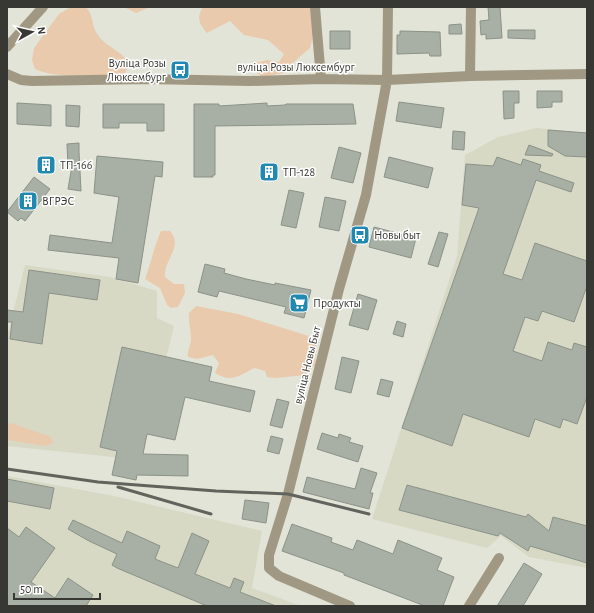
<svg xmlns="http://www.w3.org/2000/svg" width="594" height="613" font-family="'Alegreya Sans',sans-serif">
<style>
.built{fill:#d7d9c5}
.green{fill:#eacaac}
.building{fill:#a8afa4;stroke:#8b9288}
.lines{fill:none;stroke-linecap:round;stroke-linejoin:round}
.street{stroke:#a09883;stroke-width:10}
.rail{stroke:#62635c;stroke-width:3}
.labels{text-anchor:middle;stroke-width:3;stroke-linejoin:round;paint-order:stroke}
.poi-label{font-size:12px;fill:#373833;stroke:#fff;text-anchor:start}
.street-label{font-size:12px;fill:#373833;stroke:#fff}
</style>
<rect width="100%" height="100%" fill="#e2e4d7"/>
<path class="built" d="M 536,128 L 587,133 L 587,568 L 529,557 L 501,536 L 487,548 L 372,519 L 457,256 L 465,155 L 498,137 Z
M 25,265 L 110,277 L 157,291 L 157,318 L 174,326 L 141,460 L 7,446 L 7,337 Z
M 7,476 L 114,496 L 262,531 L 252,588 L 301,606 L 7,606 Z"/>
<path class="green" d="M 85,7 C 94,13 91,26 98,35 C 106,48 124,50 129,66 L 125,73 C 103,76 55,79 35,69 L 32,60 L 34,48 L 59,14 L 69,8 Z
M 124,7 L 150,7 L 136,13 Z
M 203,7 L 313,7 L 314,31 L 310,48 L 295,61 L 284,73 L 263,77 L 257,73 L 256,63 L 267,60 L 279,62 L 284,54 L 268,40 L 244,35 L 230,21 L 207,33 C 199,24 196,17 203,7 Z
M 161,231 L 170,231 C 184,247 163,260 165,277 L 174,284 L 184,284 L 185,293 L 178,307 L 171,308 L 167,305 L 160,288 L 145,279 C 151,263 154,247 161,231 Z
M 196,306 L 238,314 L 309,336 L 317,341 L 315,365 L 305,375 L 276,378 L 267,377 L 265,371 L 254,368 C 239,376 231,383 215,373 L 219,363 L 213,355 L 197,359 L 188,357 C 187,350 191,345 191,339 C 191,330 188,322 189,313 Z
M 11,423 L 51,437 L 53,443 L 46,446 L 7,440 L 7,424 Z"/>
<path class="building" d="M 488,7 L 500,7 L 502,38 L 486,39 L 486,34 L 481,35 L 480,21 L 489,20 Z
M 461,24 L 462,34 L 449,34 L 449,25 Z
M 508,30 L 535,30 L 535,39 L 508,38 Z
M 330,31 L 350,31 L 350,49 L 330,49 Z
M 400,31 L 440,32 L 441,56 L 430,56 L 429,53 L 397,54 L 397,35 L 400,35 Z
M 503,91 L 519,91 L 519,103 L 514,103 L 514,118 L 504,119 Z
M 537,91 L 562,91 L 562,102 L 552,102 L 552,107 L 537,108 Z
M 399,102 L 444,108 L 441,128 L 396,121 Z
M 17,103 L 51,105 L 51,126 L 17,124 Z
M 267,103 L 267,106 L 285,105 L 286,104 L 353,104 L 356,124 L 215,126 L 215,175 L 213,175 L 213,177 L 194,177 L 194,104 L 219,104 L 219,106 Z
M 103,104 L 164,104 L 164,131 L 147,131 L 147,123 L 119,123 L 119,128 L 103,128 Z
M 66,105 L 80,106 L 79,127 L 66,126 Z
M 548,130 L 587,133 L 587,157 L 565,156 L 548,146 Z
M 453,131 L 465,132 L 464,150 L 452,149 Z
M 79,143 L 79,152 L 81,191 L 68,189 L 73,160 L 68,166 L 67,144 Z
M 529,145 L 553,154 L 552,156 L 525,155 Z
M 339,147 L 361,153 L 353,183 L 331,178 Z
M 97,156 L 163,162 L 162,177 L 155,176 L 138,283 L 116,279 L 119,258 L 48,250 L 50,235 L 112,243 L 119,197 L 94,193 Z
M 389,157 L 433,168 L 428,188 L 384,177 Z
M 497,157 L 521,165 L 523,159 L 541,165 L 539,171 L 574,183 L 571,192 L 536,180 L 503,274 L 522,280 L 535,243 L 587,261 L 587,286 L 574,322 L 542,311 L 538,321 L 525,317 L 513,351 L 542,361 L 548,342 L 572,350 L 574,343 L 587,347 L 587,397 L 577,424 L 563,419 L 560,428 L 535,419 L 529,437 L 463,414 L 452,446 L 402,428 L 479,208 L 462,205 L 466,164 L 493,166 Z
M 42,160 L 51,160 L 50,169 L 42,169 Z
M 261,166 L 278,167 L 277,177 L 260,176 Z
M 34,177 L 50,189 L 25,221 L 21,218 L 18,221 L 7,212 Z
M 289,190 L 304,193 L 296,228 L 281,225 Z
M 325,197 L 346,201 L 339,231 L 319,227 Z
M 374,227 L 416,238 L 411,258 L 369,247 Z
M 439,232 L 448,234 L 438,267 L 428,264 Z
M 205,264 L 225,269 L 224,273 L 246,279 L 275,285 L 275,283 L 311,290 L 304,318 L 284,313 L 286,307 L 219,291 L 217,297 L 198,292 Z
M 29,270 L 100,280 L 97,300 L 49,293 L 42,344 L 10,339 L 12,322 L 7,322 L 7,310 L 23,312 Z
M 358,294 L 377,300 L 368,330 L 349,325 Z
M 397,321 L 406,324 L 403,337 L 393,334 Z
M 122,347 L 212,367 L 209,381 L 255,391 L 250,412 L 185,397 L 175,440 L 147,434 L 143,454 L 188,455 L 188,476 L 137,475 L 136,480 L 112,475 L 117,451 L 100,447 Z
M 342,357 L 359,361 L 351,393 L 335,389 Z
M 381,379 L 393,382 L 389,397 L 377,394 Z
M 277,399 L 289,402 L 282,428 L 270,425 Z
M 322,433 L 338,438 L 339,434 L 351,438 L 349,442 L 363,446 L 358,462 L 317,449 Z
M 271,436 L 283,439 L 279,454 L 267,451 Z
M 361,468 L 377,473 L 370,493 L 373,493 L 369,509 L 303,492 L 307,477 L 355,489 Z
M 7,479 L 54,488 L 50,509 L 7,501 Z
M 407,485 L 526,517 L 528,514 L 549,531 L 553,517 L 587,526 L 587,563 L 530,546 L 528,551 L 500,533 L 498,536 L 399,510 Z
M 245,500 L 269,503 L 266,523 L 242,519 Z
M 73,520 L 122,543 L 127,531 L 160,546 L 155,559 L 178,568 L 192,533 L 209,541 L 195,574 L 230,588 L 234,578 L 244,582 L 240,592 L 276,606 L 207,606 L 117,568 L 112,565 L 117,554 L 89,541 L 68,529 Z
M 292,524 L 332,538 L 331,542 L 353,550 L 357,540 L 393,554 L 398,540 L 442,558 L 437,570 L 454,577 L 443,606 L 425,606 L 344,575 L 344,573 L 282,551 Z
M 26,527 L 55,548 L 31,582 L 55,598 L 68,578 L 93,595 L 86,606 L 7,606 L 7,528 L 19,537 Z
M 524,563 L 542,574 L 523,606 L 497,606 Z"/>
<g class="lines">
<path class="street" d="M 315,7 L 321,79
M 7,47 L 43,7
M 7,74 L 21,80 L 32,81 L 146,79 L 250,81 L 321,79 L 387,80 L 470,76 L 587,74
M 470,76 L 471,7
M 350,606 L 279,576 L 269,568 L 269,555 L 288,494 L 339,289 L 366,195 L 387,80 L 388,7
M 469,606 L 499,558"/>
<path class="rail" d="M 7,469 L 98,482 L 216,491 L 288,494 L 369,514
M 118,487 L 211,514"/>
</g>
<defs>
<g id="bus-square" transform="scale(1)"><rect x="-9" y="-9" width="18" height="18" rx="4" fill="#2088b1" stroke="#fff"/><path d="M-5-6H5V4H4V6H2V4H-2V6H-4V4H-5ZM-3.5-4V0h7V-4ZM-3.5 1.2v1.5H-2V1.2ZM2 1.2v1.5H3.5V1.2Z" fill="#fff"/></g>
<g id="building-square" transform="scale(1)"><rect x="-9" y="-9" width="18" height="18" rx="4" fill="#2088b1" stroke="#fff"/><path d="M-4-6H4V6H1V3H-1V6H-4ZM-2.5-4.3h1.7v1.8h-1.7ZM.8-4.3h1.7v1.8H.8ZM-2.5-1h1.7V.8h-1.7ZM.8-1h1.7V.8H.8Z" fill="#fff"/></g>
<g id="supermarket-square" transform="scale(1)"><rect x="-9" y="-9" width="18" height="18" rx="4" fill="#2088b1" stroke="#fff"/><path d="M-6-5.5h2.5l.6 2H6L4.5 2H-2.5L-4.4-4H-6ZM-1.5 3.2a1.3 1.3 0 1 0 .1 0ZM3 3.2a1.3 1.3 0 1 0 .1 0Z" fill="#fff"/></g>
</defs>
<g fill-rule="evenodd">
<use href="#bus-square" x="180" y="70"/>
<use href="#building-square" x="46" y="165"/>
<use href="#building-square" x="269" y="172"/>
<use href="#building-square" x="28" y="201"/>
<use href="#bus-square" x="360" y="235"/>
<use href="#supermarket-square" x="299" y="303"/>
</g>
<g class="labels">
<g class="poi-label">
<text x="166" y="67" text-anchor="end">Вуліца Розы<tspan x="166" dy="14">Люксембург</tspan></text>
<text x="60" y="169">ТП-166</text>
<text x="283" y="176">ТП-128</text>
<text x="42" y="205">ВГРЭС</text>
<text x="374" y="239">Новы быт</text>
<text x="313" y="307">Продукты</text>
</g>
<g class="street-label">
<text x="296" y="71">вуліца Розы Люксембург</text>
<text transform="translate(307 365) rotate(-76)" y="4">вуліца Новы Быт</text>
</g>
</g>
<rect width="594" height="613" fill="none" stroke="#373833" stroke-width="16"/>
<g transform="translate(32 32) rotate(82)" stroke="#ffffff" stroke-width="3" paint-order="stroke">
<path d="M0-3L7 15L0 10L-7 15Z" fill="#373833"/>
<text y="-6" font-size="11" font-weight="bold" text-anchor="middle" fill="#373833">N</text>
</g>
<path d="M14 593v6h86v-6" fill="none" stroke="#373833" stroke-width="2"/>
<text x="20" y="593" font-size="12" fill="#373833" stroke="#ffffff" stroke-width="3" paint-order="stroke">50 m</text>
</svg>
